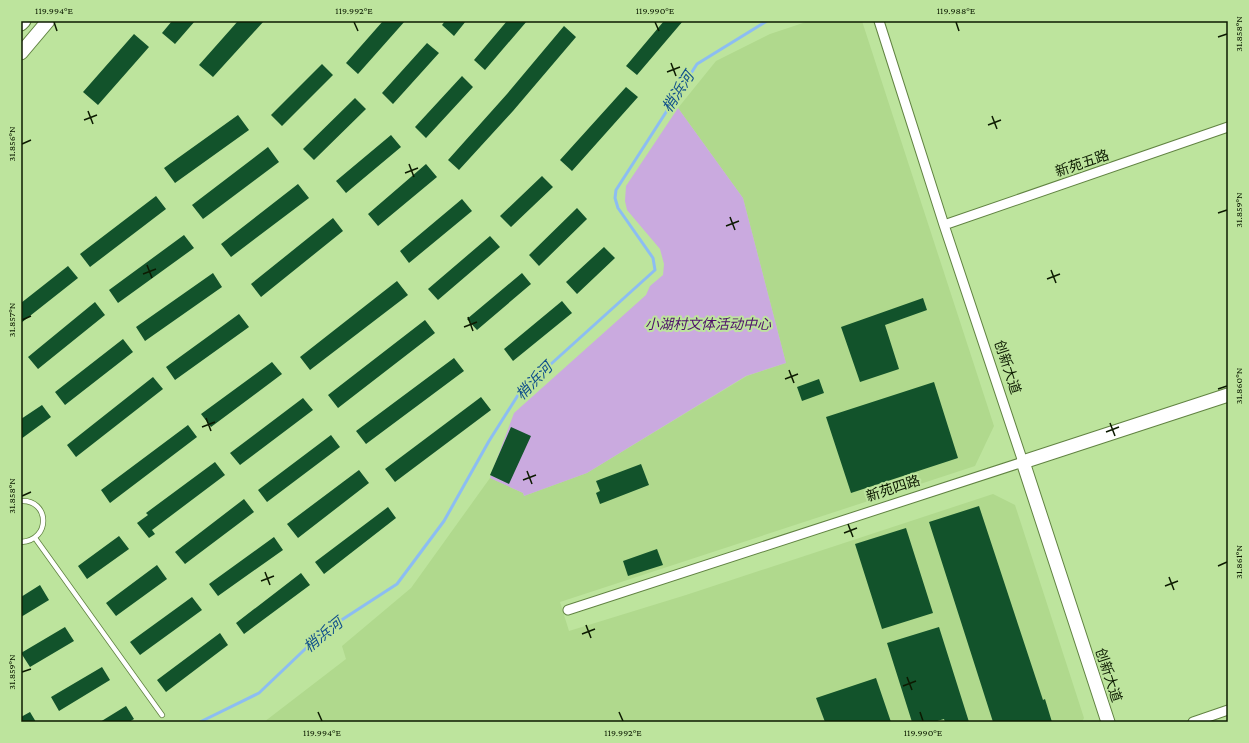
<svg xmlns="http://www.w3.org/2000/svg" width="1249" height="743" font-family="'Crimson Pro','Noto Sans SC',serif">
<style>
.built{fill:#b0d98d}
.green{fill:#caaadf}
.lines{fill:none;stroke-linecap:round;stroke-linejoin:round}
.stream{stroke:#8cbdf2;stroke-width:3}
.building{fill:#12532b}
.lane-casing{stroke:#618342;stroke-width:6}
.street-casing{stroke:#618342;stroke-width:11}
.secondary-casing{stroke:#618342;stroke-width:15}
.lane{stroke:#fff;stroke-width:4.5}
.street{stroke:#fff;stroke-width:9}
.secondary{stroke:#fff;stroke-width:13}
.ticks{fill:none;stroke:#0c1a01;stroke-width:1.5}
.labels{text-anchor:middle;stroke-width:4;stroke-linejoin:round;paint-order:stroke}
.street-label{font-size:14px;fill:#0c1a01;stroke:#bde49d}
.park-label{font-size:14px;font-style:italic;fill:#4d0f69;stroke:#bde49d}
.water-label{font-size:15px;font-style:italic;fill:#0f4f8b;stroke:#bde49d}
.neatline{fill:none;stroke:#0c1a01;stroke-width:1.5}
.ticks-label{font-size:10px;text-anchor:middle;fill:#0c1a01}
</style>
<rect width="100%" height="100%" fill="#bde49d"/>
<path class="built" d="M 809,21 L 862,21 L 994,426 L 975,466 L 560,602 L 569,631 L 686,595 L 993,494 L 1015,505 L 1084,718 L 1082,722 L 264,722 L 346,659 L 342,646 L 411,588 L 490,478 L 523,493 L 524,496 L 587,473 L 747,376 L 786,363 L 743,198 L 678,108 L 716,61 L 770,34 Z"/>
<path class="green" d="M 678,108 L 743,198 L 786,363 L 746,376 L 587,473 L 524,496 L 523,493 L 490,478 L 514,413 L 646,295 L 650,286 L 663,275 L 664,264 L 660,249 L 627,210 L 625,201 L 626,186 Z"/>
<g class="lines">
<path class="stream" d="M 200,722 L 259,693 L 323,632 L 397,584 L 444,521 L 489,441 L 520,392 L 655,270 L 653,258 L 618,208 L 615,198 L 616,190 L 697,64 L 767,21"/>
</g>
<path class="building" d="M 172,21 L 195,21 L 175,44 L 162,33 Z
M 238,21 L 264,21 L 213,77 L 199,65 Z
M 383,21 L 405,21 L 358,74 L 346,63 Z
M 445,21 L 466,21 L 454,36 L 442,25 Z
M 507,21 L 527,21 L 485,70 L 474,60 Z
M 664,21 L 683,21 L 637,75 L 626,66 Z
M 564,26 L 576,37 L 513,111 L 459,170 L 448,160 L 507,94 Z
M 134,34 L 149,47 L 98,105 L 83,92 Z
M 427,43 L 439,53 L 393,104 L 382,93 Z
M 322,64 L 333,75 L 282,126 L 271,115 Z
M 462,76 L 473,87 L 426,138 L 415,127 Z
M 626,87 L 638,97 L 572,171 L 560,160 Z
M 355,98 L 366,109 L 314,160 L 303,149 Z
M 238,115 L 249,130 L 175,183 L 164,168 Z
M 391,135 L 401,147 L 346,193 L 336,181 Z
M 268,147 L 279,162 L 203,219 L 192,205 Z
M 426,164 L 437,177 L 378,226 L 368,214 Z
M 542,176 L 553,187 L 511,227 L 500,216 Z
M 298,184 L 309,198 L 231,257 L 221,244 Z
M 156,196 L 166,209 L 90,267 L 80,254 Z
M 462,199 L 472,211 L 409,263 L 400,251 Z
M 577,208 L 587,219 L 539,266 L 529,255 Z
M 333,218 L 343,231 L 261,297 L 251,284 Z
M 184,235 L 194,248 L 118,303 L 109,290 Z
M 490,236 L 500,247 L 438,300 L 428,289 Z
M 604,247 L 615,258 L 577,294 L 566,282 Z
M 68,266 L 78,278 L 21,323 L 21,303 Z
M 213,273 L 222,287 L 145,341 L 136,327 Z
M 522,273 L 531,284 L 477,330 L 467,319 Z
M 397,281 L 408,295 L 310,370 L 300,357 Z
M 923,298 L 927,310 L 885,325 L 899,369 L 860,382 L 841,327 Z
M 562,301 L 572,313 L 513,361 L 504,349 Z
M 95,302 L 105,315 L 38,369 L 28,357 Z
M 239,314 L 249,327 L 175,380 L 166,367 Z
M 425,320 L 435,333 L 338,408 L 328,395 Z
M 123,339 L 133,352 L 65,405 L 55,392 Z
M 454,358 L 464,371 L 366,444 L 356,431 Z
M 272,362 L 282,374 L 211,427 L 201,414 Z
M 153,377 L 163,389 L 76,457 L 67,445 Z
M 819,379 L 824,393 L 802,401 L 797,387 Z
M 934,382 L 958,458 L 851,493 L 826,417 Z
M 481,397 L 491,410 L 395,482 L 385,469 Z
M 303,398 L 313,410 L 240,465 L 230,453 Z
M 42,405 L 51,417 L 21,439 L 21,419 Z
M 188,425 L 197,437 L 110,503 L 101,490 Z
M 511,427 L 531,436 L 509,484 L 490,475 Z
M 331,435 L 340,447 L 267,502 L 258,490 Z
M 215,462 L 225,475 L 152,530 L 155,534 L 149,538 L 137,523 L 148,515 L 146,513 Z
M 641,464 L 649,485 L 600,504 L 596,493 L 600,491 L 596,481 Z
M 359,470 L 369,483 L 298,538 L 287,524 Z
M 244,499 L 254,512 L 185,564 L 175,552 Z
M 979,506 L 1043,700 L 1045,699 L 1052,722 L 993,722 L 929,522 Z
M 388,507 L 396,518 L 324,574 L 315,562 Z
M 906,528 L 933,613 L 882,629 L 855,544 Z
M 119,536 L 129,549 L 87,579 L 78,566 Z
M 274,537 L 283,550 L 218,596 L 209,584 Z
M 657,549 L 663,565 L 628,576 L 623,561 Z
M 157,565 L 167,579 L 116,616 L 106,603 Z
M 301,573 L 310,585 L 244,634 L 236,623 Z
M 40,585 L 49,600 L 21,617 L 21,597 Z
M 192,597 L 202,610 L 140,655 L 130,642 Z
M 65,627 L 74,641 L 30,667 L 21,653 Z
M 939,627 L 969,722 L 945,722 L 944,719 L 934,722 L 912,722 L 887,643 Z
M 220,633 L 228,645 L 166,692 L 157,680 Z
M 102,667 L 110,680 L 59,711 L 51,697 Z
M 876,678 L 891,722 L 825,722 L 816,698 Z
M 126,706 L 134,719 L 129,722 L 100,722 Z
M 30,712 L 36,722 L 21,722 L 21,717 Z"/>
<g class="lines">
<g class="lane-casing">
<path id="lane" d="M 21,501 C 49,499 52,540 21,542
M 35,538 L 162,715"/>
</g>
<g class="street-casing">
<path id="street" d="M 944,225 L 1228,127
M 568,610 L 1023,462 L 944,225 L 879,21
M 1193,722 L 1228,710"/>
</g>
<g class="secondary-casing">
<path id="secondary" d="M 21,24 L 24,21
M 21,53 L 48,21
M 1108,722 L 1023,462 L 1228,395"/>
</g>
<use href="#lane" class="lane"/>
<use href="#street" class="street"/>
<use href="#secondary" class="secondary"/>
</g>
<path class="ticks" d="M 54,22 L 57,31M 354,22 L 358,31M 655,22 L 659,31M 956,22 L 959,31M 1218,37 L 1227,34M 671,63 L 676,76M 667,72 L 680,67M 88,111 L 93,124M 992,116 L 997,129M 84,120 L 97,115M 988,125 L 1001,120M 22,144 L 31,140M 409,164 L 414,177M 405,173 L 418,168M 1218,213 L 1227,210M 730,217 L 735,230M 726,226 L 739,221M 147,265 L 152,278M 1051,270 L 1056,283M 143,274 L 156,269M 1047,279 L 1060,274M 468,317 L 473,331M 22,320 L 31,316M 464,327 L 477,322M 789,370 L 794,383M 785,379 L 798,374M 1218,389 L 1227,386M 206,418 L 211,431M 1110,423 L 1115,436M 202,427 L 215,422M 1106,432 L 1119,427M 527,471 L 532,484M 523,480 L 536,475M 22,496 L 31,492M 848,524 L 853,537M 844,533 L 857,528M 1218,566 L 1227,562M 265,572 L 270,585M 1169,577 L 1174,590M 261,581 L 274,576M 1165,586 L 1178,581M 586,625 L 591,638M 582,634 L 595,629M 22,672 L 31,669M 907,677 L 912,690M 903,686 L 916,681M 318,712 L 322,721M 619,712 L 623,721M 920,712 L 923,721"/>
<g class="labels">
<g class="street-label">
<text transform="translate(1082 163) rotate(-19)" y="5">新苑五路</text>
<text transform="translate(1008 367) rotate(72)" y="5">创新大道</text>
<text transform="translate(893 488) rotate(-18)" y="5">新苑四路</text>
<text transform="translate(1109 675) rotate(72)" y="5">创新大道</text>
</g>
<g class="park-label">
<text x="708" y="329">小湖村文体活动中心</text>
</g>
<g class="water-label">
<text transform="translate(678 92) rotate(-57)" y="5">梢浜河</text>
<text transform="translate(534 381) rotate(-46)" y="5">梢浜河</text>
<text transform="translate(323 635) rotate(-39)" y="5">梢浜河</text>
</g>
</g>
<rect width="1249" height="743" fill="none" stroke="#bde49d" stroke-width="44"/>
<rect x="22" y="22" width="1205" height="699" class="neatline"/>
<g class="ticks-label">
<text x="54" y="14">119.994°E</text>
<text x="354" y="14">119.992°E</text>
<text x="655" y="14">119.990°E</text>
<text x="956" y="14">119.988°E</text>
<text transform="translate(1238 34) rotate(-90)" y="4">31.858°N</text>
<text transform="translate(11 144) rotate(-90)" y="4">31.856°N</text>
<text transform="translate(1238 210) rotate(-90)" y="4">31.859°N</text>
<text transform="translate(11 320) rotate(-90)" y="4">31.857°N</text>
<text transform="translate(1238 386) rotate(-90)" y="4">31.860°N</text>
<text transform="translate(11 496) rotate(-90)" y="4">31.858°N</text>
<text transform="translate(1238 562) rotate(-90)" y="4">31.861°N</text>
<text transform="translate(11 672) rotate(-90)" y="4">31.859°N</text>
<text x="322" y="736">119.994°E</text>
<text x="623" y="736">119.992°E</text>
<text x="923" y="736">119.990°E</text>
</g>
</svg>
